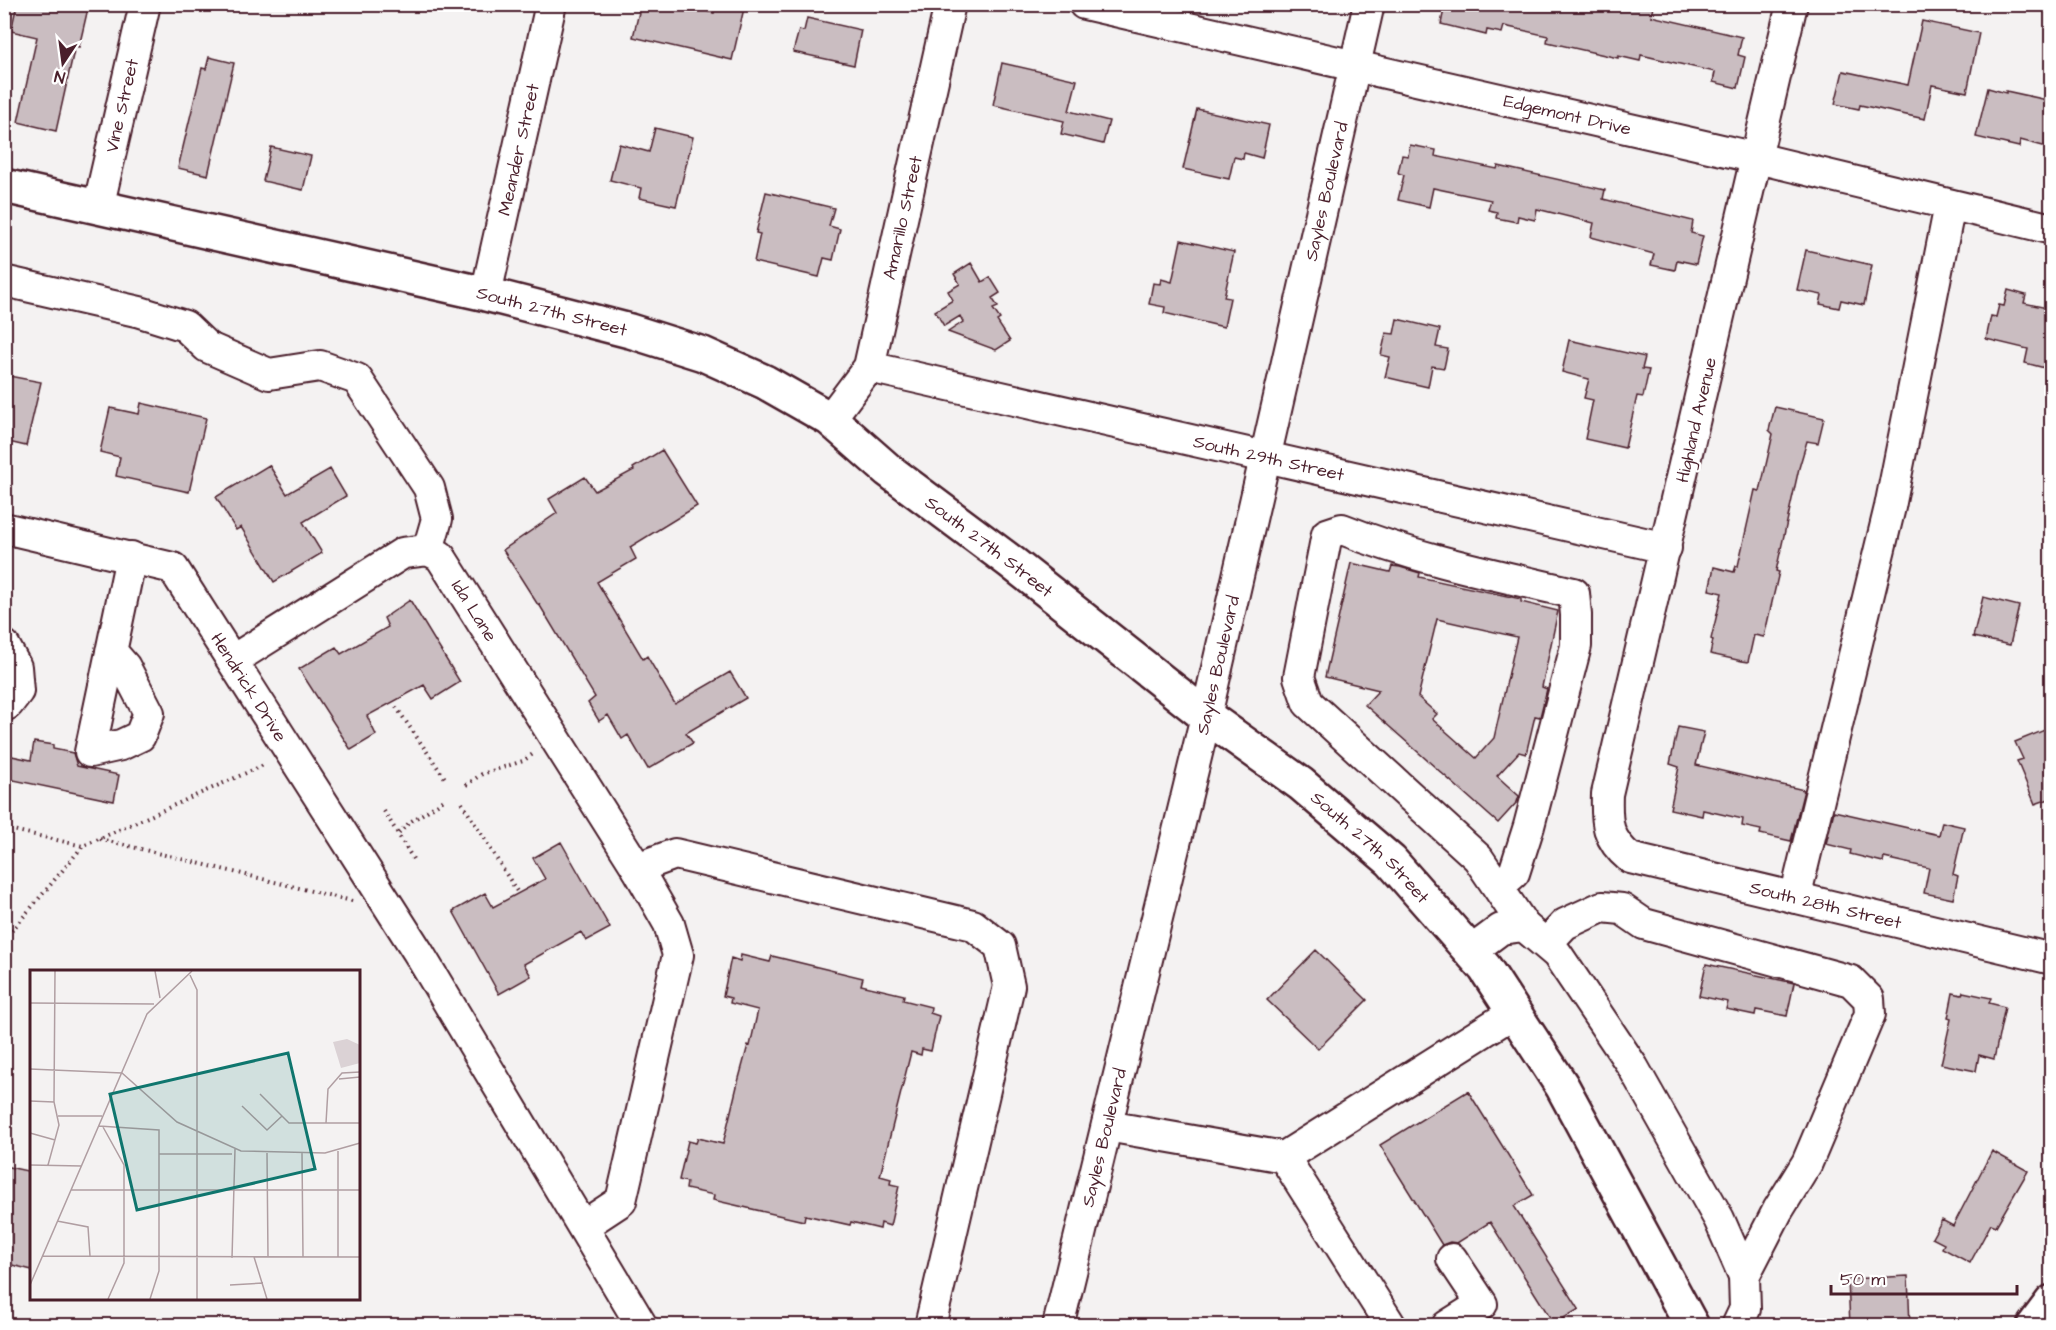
<svg xmlns="http://www.w3.org/2000/svg" width="2056" height="1330" font-family="'Architects Daughter',sans-serif">
<style>
.building{fill:#cabdc1;stroke:#4a1f2b;stroke-width:1.5;fill-rule:evenodd}
.lines{fill:none;stroke-linecap:round;stroke-linejoin:round}
.minor-casing{stroke:#4a1f2b;stroke-width:34}
.major-casing{stroke:#4a1f2b;stroke-width:38}
.path{stroke:#4a1f2b;stroke-width:4;stroke-dasharray:1.5 4.5;stroke-linecap:butt}
.minor{stroke:#fff;stroke-width:30}
.major{stroke:#fff;stroke-width:33}
.labels{text-anchor:middle;stroke-width:4.5;stroke-linejoin:round;paint-order:stroke}
.street-label{font-size:18px;fill:#4a1f2b;stroke:#fff}
.inset-road{fill:none;stroke:#b09ea2;stroke-width:1.5}
.view{fill:#0f766e;fill-opacity:0.15;stroke:#0f766e;stroke-width:3}
.inset-edge{fill:none;stroke:#4a1f2b;stroke-width:3}
</style>
<rect width="100%" height="100%" fill="#f4f2f2"/>
<filter id="ink" filterUnits="userSpaceOnUse"><feTurbulence type="fractalNoise" baseFrequency=".0167" numOctaves="2"/><feDisplacementMap in="SourceGraphic" scale="12" xChannelSelector="R" yChannelSelector="G"/><feConvolveMatrix kernelMatrix="1 2 1 2 8 2 1 2 1" color-interpolation-filters="sRGB"/></filter>
<g filter="url(#ink)">
<path class="building" d="M 17,4 L 89,4 L 79,47 L 75,46 L 56,131 L 18,122 L 37,37 L 11,31 Z
M 641,4 L 676,4 L 714,13 L 716,4 L 745,4 L 732,60 L 633,37 Z
M 1445,4 L 1637,4 L 1653,8 L 1651,16 L 1742,37 L 1738,55 L 1745,57 L 1738,88 L 1713,82 L 1715,72 L 1641,55 L 1640,61 L 1618,56 L 1618,58 L 1547,42 L 1548,36 L 1504,26 L 1502,33 L 1487,30 L 1486,35 L 1441,24 Z
M 807,18 L 861,30 L 854,65 L 793,52 L 799,30 L 804,31 Z
M 1922,21 L 1979,33 L 1967,92 L 1932,85 L 1925,119 L 1860,105 L 1859,109 L 1835,104 L 1843,71 L 1908,85 Z
M 209,57 L 234,63 L 208,175 L 178,168 L 202,68 L 206,69 Z
M 1002,63 L 1077,80 L 1069,111 L 1109,121 L 1103,144 L 1061,134 L 1064,121 L 993,105 Z
M 1988,88 L 2006,93 L 2006,91 L 2052,101 L 2052,129 L 2047,147 L 2020,140 L 2019,147 L 1976,137 Z
M 1197,109 L 1269,125 L 1262,158 L 1244,153 L 1243,159 L 1234,157 L 1229,179 L 1183,169 Z
M 655,128 L 693,137 L 676,206 L 639,198 L 641,188 L 610,180 L 619,144 L 649,152 Z
M 1410,145 L 1436,150 L 1435,156 L 1497,169 L 1498,166 L 1605,190 L 1603,199 L 1693,221 L 1691,233 L 1703,236 L 1696,264 L 1677,260 L 1675,270 L 1651,265 L 1654,254 L 1591,237 L 1594,223 L 1537,209 L 1535,220 L 1518,216 L 1517,222 L 1496,218 L 1497,212 L 1488,210 L 1491,200 L 1433,188 L 1429,207 L 1398,200 L 1404,175 L 1398,173 L 1402,155 L 1408,156 Z
M 271,147 L 311,156 L 303,190 L 263,181 Z
M 766,192 L 834,208 L 829,226 L 840,229 L 833,260 L 824,258 L 819,277 L 754,262 L 760,234 L 756,233 Z
M 1181,240 L 1234,252 L 1224,297 L 1230,298 L 1224,327 L 1164,313 L 1165,307 L 1149,304 L 1153,283 L 1160,284 L 1161,279 L 1172,282 Z
M 1806,250 L 1872,265 L 1864,305 L 1841,300 L 1839,308 L 1820,304 L 1822,295 L 1797,290 Z
M 971,263 L 982,282 L 990,277 L 1000,293 L 992,298 L 998,307 L 993,309 L 1000,319 L 997,321 L 1010,341 L 996,350 L 948,332 L 963,322 L 960,316 L 944,326 L 935,311 L 953,300 L 948,291 L 960,284 L 954,274 Z
M 2008,290 L 2026,295 L 2024,303 L 2052,309 L 2052,358 L 2049,369 L 2025,363 L 2028,349 L 1986,339 L 1991,316 L 1996,317 L 1999,305 L 2004,306 Z
M 1397,319 L 1440,329 L 1436,347 L 1448,349 L 1444,368 L 1432,366 L 1428,387 L 1385,377 L 1390,357 L 1381,355 L 1386,333 L 1394,334 Z
M 1569,340 L 1645,357 L 1642,369 L 1649,370 L 1643,397 L 1637,396 L 1625,448 L 1585,439 L 1593,400 L 1584,398 L 1589,379 L 1562,372 Z
M 9,376 L 41,382 L 26,446 L 4,441 L 4,378 L 9,379 Z
M 141,403 L 206,418 L 189,492 L 116,476 L 120,457 L 100,452 L 110,408 L 139,414 Z
M 1775,407 L 1824,418 L 1818,443 L 1807,441 L 1799,468 L 1776,571 L 1779,572 L 1764,637 L 1754,635 L 1748,662 L 1742,661 L 1710,654 L 1713,640 L 1711,639 L 1722,593 L 1709,590 L 1714,567 L 1734,572 L 1736,566 L 1738,566 L 1755,490 L 1760,491 L 1773,434 L 1769,430 Z
M 662,450 L 697,506 L 630,547 L 636,559 L 597,582 L 643,659 L 647,656 L 675,704 L 730,672 L 746,698 L 686,733 L 693,743 L 648,769 L 628,735 L 622,739 L 608,715 L 599,721 L 588,703 L 595,697 L 539,604 L 538,605 L 503,550 L 557,513 L 549,499 L 585,477 L 595,491 L 634,470 L 633,468 Z
M 269,465 L 287,494 L 330,469 L 346,496 L 303,522 L 322,553 L 274,582 L 241,527 L 236,530 L 216,497 Z
M 1351,563 L 1390,572 L 1392,566 L 1400,567 L 1420,573 L 1419,577 L 1521,599 L 1521,602 L 1558,611 L 1542,687 L 1547,689 L 1540,717 L 1535,716 L 1526,754 L 1519,752 L 1497,776 L 1519,796 L 1517,802 L 1498,823 L 1365,705 L 1379,690 L 1325,677 ZM 1437,619 L 1517,637 L 1494,738 L 1476,758 L 1432,719 L 1437,714 L 1418,697 Z
M 1983,597 L 2019,606 L 2010,645 L 1973,637 Z
M 410,600 L 460,682 L 433,699 L 424,685 L 367,716 L 376,735 L 351,750 L 299,669 L 336,647 L 341,654 L 388,627 L 384,618 Z
M 1678,727 L 1704,732 L 1696,765 L 1804,790 L 1791,841 L 1760,834 L 1761,830 L 1742,826 L 1743,819 L 1703,810 L 1702,816 L 1670,809 L 1679,767 L 1670,764 Z
M 2052,727 L 2052,798 L 2035,804 L 2017,761 L 2023,759 L 2015,742 Z
M 34,742 L 53,745 L 53,749 L 73,753 L 77,766 L 119,775 L 114,801 L 4,778 L 7,755 L 31,760 Z
M 1834,811 L 1939,835 L 1942,822 L 1964,827 L 1953,874 L 1958,876 L 1953,899 L 1924,893 L 1929,868 L 1884,858 L 1883,862 L 1850,854 L 1851,850 L 1826,844 Z
M 561,842 L 610,928 L 586,941 L 581,932 L 524,964 L 531,976 L 499,994 L 453,911 L 485,893 L 493,907 L 545,879 L 533,858 Z
M 1316,950 L 1367,1000 L 1318,1049 L 1267,1000 Z
M 741,955 L 770,962 L 772,956 L 863,978 L 861,985 L 904,995 L 903,1000 L 931,1007 L 930,1013 L 939,1016 L 931,1051 L 922,1049 L 921,1055 L 911,1052 L 880,1176 L 891,1179 L 890,1184 L 899,1186 L 890,1226 L 881,1223 L 880,1229 L 851,1222 L 850,1225 L 805,1215 L 804,1221 L 713,1200 L 714,1195 L 686,1189 L 687,1182 L 679,1180 L 688,1141 L 696,1143 L 698,1138 L 723,1144 L 738,1082 L 748,1045 L 750,1046 L 758,1010 L 730,1003 L 731,998 L 723,996 L 731,958 L 740,961 Z
M 1706,964 L 1794,983 L 1787,1016 L 1756,1010 L 1755,1015 L 1726,1009 L 1728,1002 L 1699,996 Z
M 1963,992 L 1991,998 L 1989,1003 L 2005,1007 L 1994,1059 L 1979,1055 L 1976,1071 L 1941,1064 L 1951,1019 L 1948,1018 L 1953,993 L 1962,995 Z
M 1468,1091 L 1533,1195 L 1514,1206 L 1579,1309 L 1554,1324 L 1490,1222 L 1457,1243 L 1450,1242 L 1442,1245 L 1380,1145 Z
M 1992,1151 L 2028,1171 L 1996,1226 L 1991,1224 L 1970,1263 L 1942,1248 L 1944,1244 L 1932,1238 L 1942,1220 L 1953,1226 Z
M 4,1166 L 32,1172 L 32,1270 L 4,1263 Z
M 1908,1276 L 1910,1326 L 1850,1326 L 1848,1279 Z"/>
<g class="lines">
<g class="minor-casing">
<g id="minor">
<path id="s1" d="M 1084,4 L 1757,158 L 2052,229"/>
<path id="s2" d="M 1792,4 L 1607,794 C 1606,823 1607,839 1630,858 L 2052,959"/>
<path id="s3" d="M 98,208 L 145,4"/>
<path d="M 4,281 L 140,312 L 185,326 L 207,347 L 269,374 L 320,366 L 357,379 L 429,488 L 437,519 L 428,550"/>
<path id="s4" d="M 486,294 L 551,4"/>
<path id="s5" d="M 869,367 L 1666,548"/>
<path id="s6" d="M 830,419 L 869,367 L 950,4"/>
<path id="s7" d="M 4,528 L 173,568 L 418,952 L 642,1326"/>
<path d="M 4,645 L 16,667 L 18,691 L 8,704 L 4,706"/>
<path d="M 111,651 L 125,667 L 149,713 L 140,736 L 121,745 L 90,752 L 131,557"/>
<path id="s8" d="M 233,660 L 403,553 L 428,550 L 440,556 L 637,868 L 669,924 L 678,955 L 621,1201 L 583,1226"/>
<path d="M 637,868 L 675,854 L 973,925 L 1000,946 L 1009,986 L 930,1326"/>
<path d="M 1498,887 L 1514,873 L 1529,826 L 1576,646 L 1576,615 L 1574,593 C 1496,575 1417,559 1342,529 L 1327,534 L 1299,677 L 1308,703 L 1478,858 L 1524,926"/>
<path d="M 1795,898 L 1890,507 L 1950,205"/>
<path d="M 1546,944 L 1565,924 L 1602,907 L 1622,909 L 1644,924 L 1851,981 L 1869,999 L 1870,1014 L 1807,1163 L 1778,1210 L 1744,1276"/>
<path d="M 1470,952 L 1501,929 L 1524,926 L 1557,954 L 1633,1067 L 1719,1219 L 1744,1276 L 1745,1309 L 1737,1326"/>
<path d="M 1107,1126 L 1284,1157 L 1513,1013"/>
<path d="M 1284,1157 L 1391,1326"/>
<path id="s9" d="M 1058,1326 L 1206,716 L 1369,4"/>
<path d="M 1447,1326 L 1482,1304 L 1452,1259"/>
</g>
</g>
<g class="major-casing">
<g id="major">
<path id="s10" d="M 4,186 L 486,294 L 630,331 L 703,354 L 765,382 L 830,419 L 888,470 L 1011,562 L 1206,716 L 1301,784 L 1391,861 L 1485,968 L 1562,1086 L 1692,1326"/>
<path d="M 2034,1326 L 2052,1302"/>
</g>
</g>
<path class="path" d="M 396,707 L 447,781
M 466,785 L 482,774 L 523,761 L 533,754
M 462,803 L 518,893
M 384,811 L 398,834
M 4,828 L 83,846 L 266,764
M 100,839 L 352,901
M 413,859 L 398,834 L 410,822 L 444,800
M 4,940 L 83,846"/>
<use href="#minor" class="minor"/>
<use href="#major" class="major"/>
</g>
</g>
<g class="labels">
<g class="street-label">
<text dy="6" stroke="none"><textPath href="#s3" startOffset="105">Vine Street</textPath></text>
<text dy="6" stroke="none"><textPath href="#s1" startOffset="496">Edgemont Drive</textPath></text>
<text dy="6" stroke="none"><textPath href="#s4" startOffset="148">Meander Street</textPath></text>
<text dy="6" stroke="none"><textPath href="#s9" startOffset="1166">Sayles Boulevard</textPath></text>
<text dy="6" stroke="none"><textPath href="#s6" startOffset="218">Amarillo Street</textPath></text>
<text dy="6" stroke="none"><textPath href="#s10" startOffset="562">South 27th Street</textPath></text>
<text transform="translate(1696 420) rotate(-77)" y="6">Highland Avenue</text>
<text dy="6" stroke="none"><textPath href="#s5" startOffset="410">South 29th Street</textPath></text>
<text dy="6" stroke="none"><textPath href="#s10" startOffset="1066">South 27th Street</textPath></text>
<text dy="6" stroke="none"><textPath href="#s8" startOffset="304">Ida Lane</textPath></text>
<text dy="6" stroke="none"><textPath href="#s9" startOffset="680">Sayles Boulevard</textPath></text>
<text dy="6" stroke="none"><textPath href="#s7" startOffset="315">Hendrick Drive</textPath></text>
<text dy="6" stroke="none"><textPath href="#s10" startOffset="1552">South 27th Street</textPath></text>
<text dy="6" stroke="none"><textPath href="#s2" startOffset="1084">South 28th Street</textPath></text>
<text dy="6" stroke="none"><textPath href="#s9" startOffset="194">Sayles Boulevard</textPath></text>
</g>
</g>
<g transform="translate(30 970)">
<rect width="330" height="330" fill="#f4f2f2"/>
<path d="M 317,69 L 330,75 L 330,93 L 311,98 L 303,72 Z" fill="#dbd2d5"/>
<path class="inset-road" d="M 125,1 L 130,28M 160,5 L 167,20 L 167,329M 0,33 L 124,34M 0,99 L 92,103 L 147,152 L 211,181 L 295,183 L 330,173M 309,109 L 330,107M 230,124 L 259,153 L 330,153M 0,131 L 24,132M 212,136 L 237,160 L 252,146M 28,146 L 72,146M 296,153 L 298,119 L 312,103 L 330,102M 69,156 L 129,160 L 129,301 L 120,329M 73,157 L 94,195 L 94,293 L 78,329M 0,163 L 25,170M 308,181 L 308,287M 237,183 L 238,287M 272,183 L 273,287M 129,184 L 202,184M 0,195 L 52,196M 18,195 L 29,155 L 24,132 L 25,1M 41,220 L 330,220M 27,251 L 58,257 L 60,286M 13,286 L 330,287M 224,287 L 237,329M 202,288 L 205,179M 0,315 L 117,44 L 162,1M 200,315 L 233,313"/>
<path class="view" d="M 258,83 L 285,199 L 107,240 L 80,124 Z"/>
<rect width="330" height="330" class="inset-edge"/>
</g>
<rect width="2056" height="1330" fill="none" stroke="#fff" stroke-width="24"/>
<rect x="12" y="12" width="2032" height="1306" fill="none" stroke="#4a1f2b" stroke-width="2" filter="url(#ink)"/>
<g transform="translate(63 63) rotate(193)" stroke="#ffffff" stroke-width="4.5" paint-order="stroke">
<path d="M0-4.5L10 22L0 15L-10 22Z" fill="#4a1f2b"/>
<text y="-9" font-size="16" font-weight="bold" text-anchor="middle" fill="#4a1f2b">N</text>
</g>
<path d="M1831 1285v9h186v-9" fill="none" stroke="#4a1f2b" stroke-width="3"/>
<text x="1840" y="1285" font-size="18" fill="#4a1f2b" stroke="#ffffff" stroke-width="4.5" paint-order="stroke">50 m</text>
</svg>
